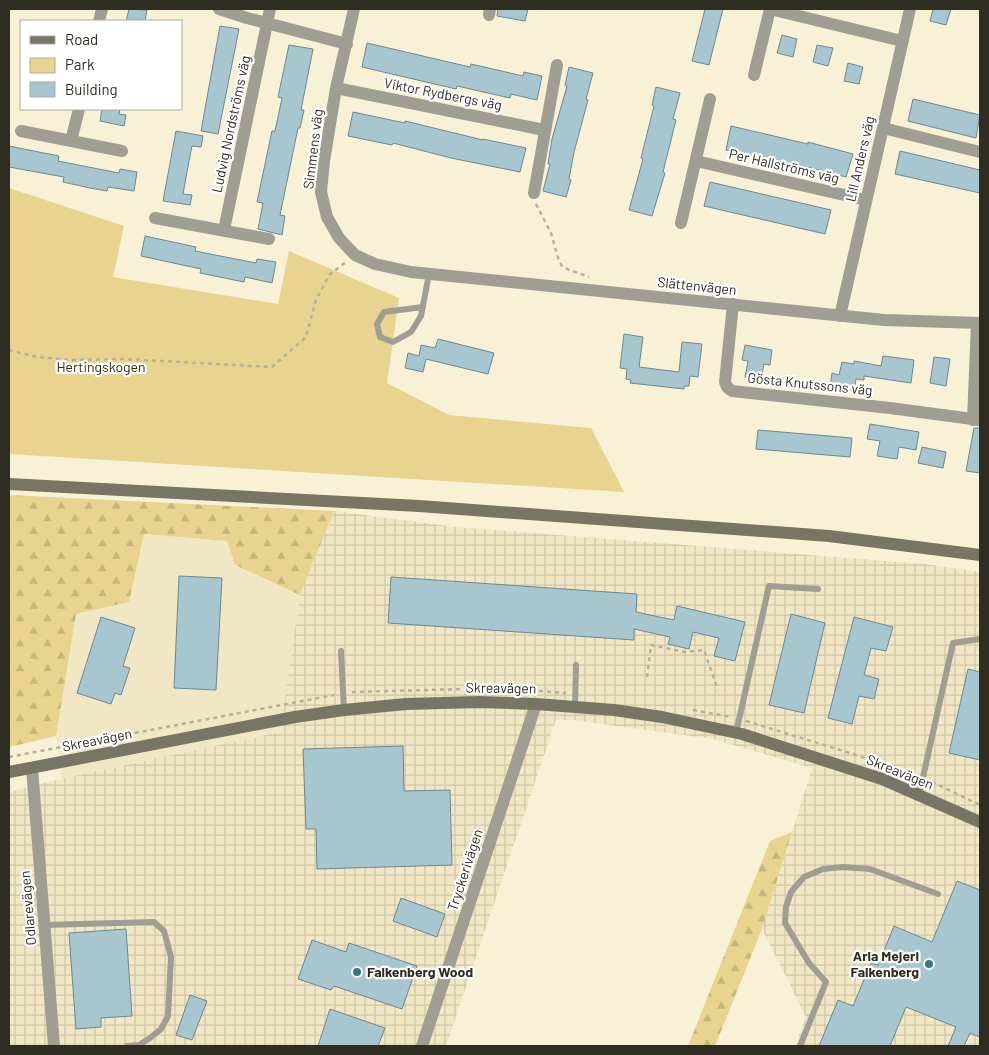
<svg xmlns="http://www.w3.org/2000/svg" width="989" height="1055" font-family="Barlow,sans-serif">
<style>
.built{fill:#f1e7c4}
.industrial{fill:url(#industrial-grid)}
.forest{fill:url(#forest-firs)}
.park{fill:#e8d48e}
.building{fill:#a7c6d0;stroke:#6b8891}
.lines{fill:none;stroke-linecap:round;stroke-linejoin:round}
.path{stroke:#b7b19b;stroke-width:2.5;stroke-dasharray:4 4;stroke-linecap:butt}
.lane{stroke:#a09d92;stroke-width:6}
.street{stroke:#a09d92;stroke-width:12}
.secondary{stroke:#797565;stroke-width:12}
.poi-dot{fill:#357789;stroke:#fff;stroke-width:2}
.labels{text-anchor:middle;stroke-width:4.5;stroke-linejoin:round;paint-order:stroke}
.street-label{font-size:14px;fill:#2f2c21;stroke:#fff}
.park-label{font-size:14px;fill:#372d09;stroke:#fff}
.poi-label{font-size:14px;font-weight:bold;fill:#2f2c21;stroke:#fff;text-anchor:end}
</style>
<defs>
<pattern id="industrial-grid" width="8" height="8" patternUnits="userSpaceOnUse" patternTransform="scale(1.25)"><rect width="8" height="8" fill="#f1e7c4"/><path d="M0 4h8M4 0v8" fill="none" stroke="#cfc6a8"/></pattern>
<pattern id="forest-firs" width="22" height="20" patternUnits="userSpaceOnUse" patternTransform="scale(1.25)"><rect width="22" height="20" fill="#e8d48e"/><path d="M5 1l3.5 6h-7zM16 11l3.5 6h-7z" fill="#c7b67a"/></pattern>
</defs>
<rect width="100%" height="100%" fill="#f8f1d6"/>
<path class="built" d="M 143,534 L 227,541 L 235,565 L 300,595 L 280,732 L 62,779 L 56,736 L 76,614 L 129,602 Z"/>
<path class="industrial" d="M 334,511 L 456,527 L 925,564 L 980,572 L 980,1046 L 795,1046 L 806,1017 L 762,929 L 812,768 L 713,739 L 573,720 L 556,720 L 446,1046 L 9,1046 L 9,792 L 56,780 L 280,732 L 300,595 Z"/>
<path class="forest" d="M 9,495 L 334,511 L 300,595 L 235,565 L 227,541 L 144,534 L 129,602 L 76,614 L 56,736 L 9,747 Z
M 792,832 L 762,929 L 715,1046 L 688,1046 L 770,841 Z"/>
<path class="park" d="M 9,188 L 124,226 L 113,277 L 278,304 L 289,251 L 399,298 L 387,383 L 449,415 L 591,428 L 624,492 L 9,454 Z"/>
<path class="building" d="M 129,9 L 147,10 L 145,21 L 126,21 Z
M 498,9 L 528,9 L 525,21 L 497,16 Z
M 705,9 L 723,9 L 709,65 L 692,61 Z
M 933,9 L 951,9 L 946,25 L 930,21 Z
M 220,26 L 239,29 L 218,134 L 201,131 Z
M 782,35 L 797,39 L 793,57 L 777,53 Z
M 367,43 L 470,67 L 471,64 L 523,76 L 524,72 L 542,76 L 537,100 L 511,94 L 510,98 L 457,86 L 456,89 L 362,67 Z
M 289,45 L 313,49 L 301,110 L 304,110 L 300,128 L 298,128 L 280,215 L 285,216 L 282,235 L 258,229 L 263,203 L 257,202 L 272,131 L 275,131 L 282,98 L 278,97 Z
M 817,45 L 833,48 L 828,66 L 813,62 Z
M 848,63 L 863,67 L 859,84 L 844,81 Z
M 569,67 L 593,73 L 586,99 L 588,100 L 574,152 L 569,179 L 571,180 L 566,197 L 543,191 L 550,164 L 548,164 L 552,139 L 567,86 L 565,85 Z
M 656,87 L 680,93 L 673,119 L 676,120 L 663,172 L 665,173 L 652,216 L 629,210 L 643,159 L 641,158 L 654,106 L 652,105 Z
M 913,99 L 980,115 L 976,138 L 908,121 Z
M 102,109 L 120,109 L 119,114 L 126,115 L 124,126 L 100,121 Z
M 353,112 L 405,123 L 405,121 L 483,140 L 483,139 L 526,148 L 520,172 L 451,158 L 393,143 L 392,145 L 348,136 Z
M 731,126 L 808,144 L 808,142 L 853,154 L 846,177 L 795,164 L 795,166 L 726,150 Z
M 176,131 L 203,136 L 201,147 L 192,146 L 189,161 L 183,194 L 192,195 L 190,205 L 163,201 Z
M 9,146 L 59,156 L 58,161 L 83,166 L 119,173 L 120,169 L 137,172 L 134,191 L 108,187 L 107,191 L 90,188 L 63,182 L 64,177 L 9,167 Z
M 900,151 L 980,170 L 980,193 L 895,174 Z
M 710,182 L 831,210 L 825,234 L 704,206 Z
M 145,236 L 196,247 L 195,251 L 256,263 L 257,259 L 276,262 L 272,283 L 245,277 L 244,282 L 200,273 L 201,269 L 141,256 Z
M 624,334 L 643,337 L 639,367 L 679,372 L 682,342 L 702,344 L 698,377 L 690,376 L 689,386 L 684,386 L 684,389 L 630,383 L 631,380 L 626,379 L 627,369 L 620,368 Z
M 438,339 L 494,353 L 488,374 L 426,359 L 423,372 L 405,368 L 408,353 L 419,356 L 421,345 L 435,348 Z
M 745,345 L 772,350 L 770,365 L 764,364 L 761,380 L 745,377 L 748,361 L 742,360 Z
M 883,356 L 914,360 L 911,383 L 864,376 L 864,380 L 856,379 L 854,391 L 830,387 L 832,373 L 839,375 L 842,362 L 854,364 L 854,361 L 881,366 Z
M 934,357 L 950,359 L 946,386 L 930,383 Z
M 870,424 L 919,432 L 916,450 L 899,447 L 897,459 L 877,456 L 880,441 L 867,439 Z
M 974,428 L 980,428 L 980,473 L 966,471 Z
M 758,430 L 852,438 L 850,457 L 756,449 Z
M 922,447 L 946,452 L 943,468 L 918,463 Z
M 179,576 L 222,578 L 216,690 L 174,688 Z
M 391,577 L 637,594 L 636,612 L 674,620 L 677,606 L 745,622 L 735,661 L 714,656 L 719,638 L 693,632 L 689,649 L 668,644 L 670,637 L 634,629 L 634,640 L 388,623 Z
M 791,614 L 825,623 L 804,713 L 769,705 Z
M 101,617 L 135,628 L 123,666 L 130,668 L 121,695 L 115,693 L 111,704 L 77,693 Z
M 854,617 L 893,627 L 886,651 L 871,648 L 864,675 L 879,679 L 874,699 L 859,696 L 852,724 L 828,718 Z
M 968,669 L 980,672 L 980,760 L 949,753 Z
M 403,746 L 404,791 L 450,790 L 452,865 L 317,869 L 316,829 L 306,829 L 303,749 Z
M 957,881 L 980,890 L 980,1037 L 970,1033 L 964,1046 L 948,1046 L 956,1027 L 906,1007 L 890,1046 L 819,1046 L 838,1000 L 853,1006 L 871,963 L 878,965 L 894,926 L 932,942 Z
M 401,898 L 445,914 L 437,937 L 393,921 Z
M 126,929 L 132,1016 L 101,1018 L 101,1027 L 76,1029 L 69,933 Z
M 312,940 L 346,952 L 349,943 L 417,966 L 402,1009 L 334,986 L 331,990 L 298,979 Z
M 190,995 L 207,1001 L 192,1040 L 176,1035 Z
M 330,1009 L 385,1028 L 378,1046 L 318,1046 Z"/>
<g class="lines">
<path class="path" d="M 536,204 L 551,233 L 559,261 L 562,266 L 567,269 L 589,277
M 9,350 L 37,357 L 72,360 L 125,359 L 272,367 L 306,337 L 316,300 L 329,275 L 346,262
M 647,677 L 651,645 L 685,652 L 704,650 L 718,690
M 539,691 L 566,693
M 352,692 L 463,689
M 693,710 L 731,717
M 746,721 L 850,753 L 915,775
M 9,757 L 334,695
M 932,782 L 980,805"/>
<path class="lane" d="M 423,307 L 384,312 L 377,324 L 380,337 L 393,342 L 411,332 L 421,316 L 429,274
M 341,651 L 344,710
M 575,707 L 576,665
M 736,733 L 769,586 L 818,589
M 919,795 L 953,643 L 980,639
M 44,925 L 154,922 L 164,931 L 171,957 L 168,1016 L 161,1029 L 150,1038 L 139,1045 L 127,1046
M 800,1046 L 826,982 L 809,963 L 785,923 L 786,907 L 791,892 L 804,877 L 823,869 L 843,867 L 870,869 L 938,894"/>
<path class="street" d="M 219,9 L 247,18 L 347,44
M 354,9 L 336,88 L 324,161 L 321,192 L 327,217 L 339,238 L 355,255 L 375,264 L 411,272 L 884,320 L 980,323
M 770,9 L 902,41
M 489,15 L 490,9
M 99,21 L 102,9
M 754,75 L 770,9
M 336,88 L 544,130
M 883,128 L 980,152
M 21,131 L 122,151
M 71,141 L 79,109
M 696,161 L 866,200
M 534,193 L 557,65
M 155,218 L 269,239
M 681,223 L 710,99
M 224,230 L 270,9
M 733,304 L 725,382 L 727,387 L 732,391 L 890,408 L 980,420
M 840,316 L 910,9
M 973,420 L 977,323
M 32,768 L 54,1046
M 422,1046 L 536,704"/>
<path class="secondary" d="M 9,484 L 419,506 L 829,536 L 980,555
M 9,772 L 295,717 L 344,710 L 406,704 L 479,702 L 536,704 L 614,710 L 662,717 L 742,734 L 882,779 L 980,822"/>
</g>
<g class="poi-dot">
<circle cx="929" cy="964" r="5"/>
<circle cx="357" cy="972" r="5"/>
</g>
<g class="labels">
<g class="street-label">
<text transform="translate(443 94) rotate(11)" y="5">Viktor Rydbergs väg</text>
<text transform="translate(231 124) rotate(-78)" y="5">Ludvig Nordströms väg</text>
<text transform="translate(313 149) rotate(-83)" y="5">Simmens väg</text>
<text transform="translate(860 159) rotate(-77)" y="5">Lill Anders väg</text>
<text transform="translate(784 166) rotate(13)" y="5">Per Hallströms väg</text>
<text transform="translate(697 286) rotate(6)" y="5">Slättenvägen</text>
<text transform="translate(810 384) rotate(6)" y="5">Gösta Knutssons väg</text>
<text transform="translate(501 688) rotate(1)" y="5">Skreavägen</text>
<text transform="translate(97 740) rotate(-11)" y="5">Skreavägen</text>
<text transform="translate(900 772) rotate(22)" y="5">Skreavägen</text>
<text transform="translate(465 870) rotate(-72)" y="5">Tryckerivägen</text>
<text transform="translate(28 908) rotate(-95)" y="5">Odlarevägen</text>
</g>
<g class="park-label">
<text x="101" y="372">Hertingskogen</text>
</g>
<g class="poi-label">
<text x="919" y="961">Arla Mejeri<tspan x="919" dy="16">Falkenberg</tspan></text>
<text x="367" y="977" text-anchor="start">Falkenberg Wood</text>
</g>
</g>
<rect width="989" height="1055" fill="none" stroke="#2f2c21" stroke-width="20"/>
<rect x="20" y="20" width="162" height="90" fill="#ffffff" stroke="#acaba6"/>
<rect x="30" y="36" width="25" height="8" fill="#797565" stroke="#acaba6"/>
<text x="65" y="45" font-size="15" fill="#2f2c21">Road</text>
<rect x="30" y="58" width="25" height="15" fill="#e8d48e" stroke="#acaba6"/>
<text x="65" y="70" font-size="15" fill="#2f2c21">Park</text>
<rect x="30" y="82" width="25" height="15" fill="#a7c6d0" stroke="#acaba6"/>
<text x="65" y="95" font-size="15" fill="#2f2c21">Building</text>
</svg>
